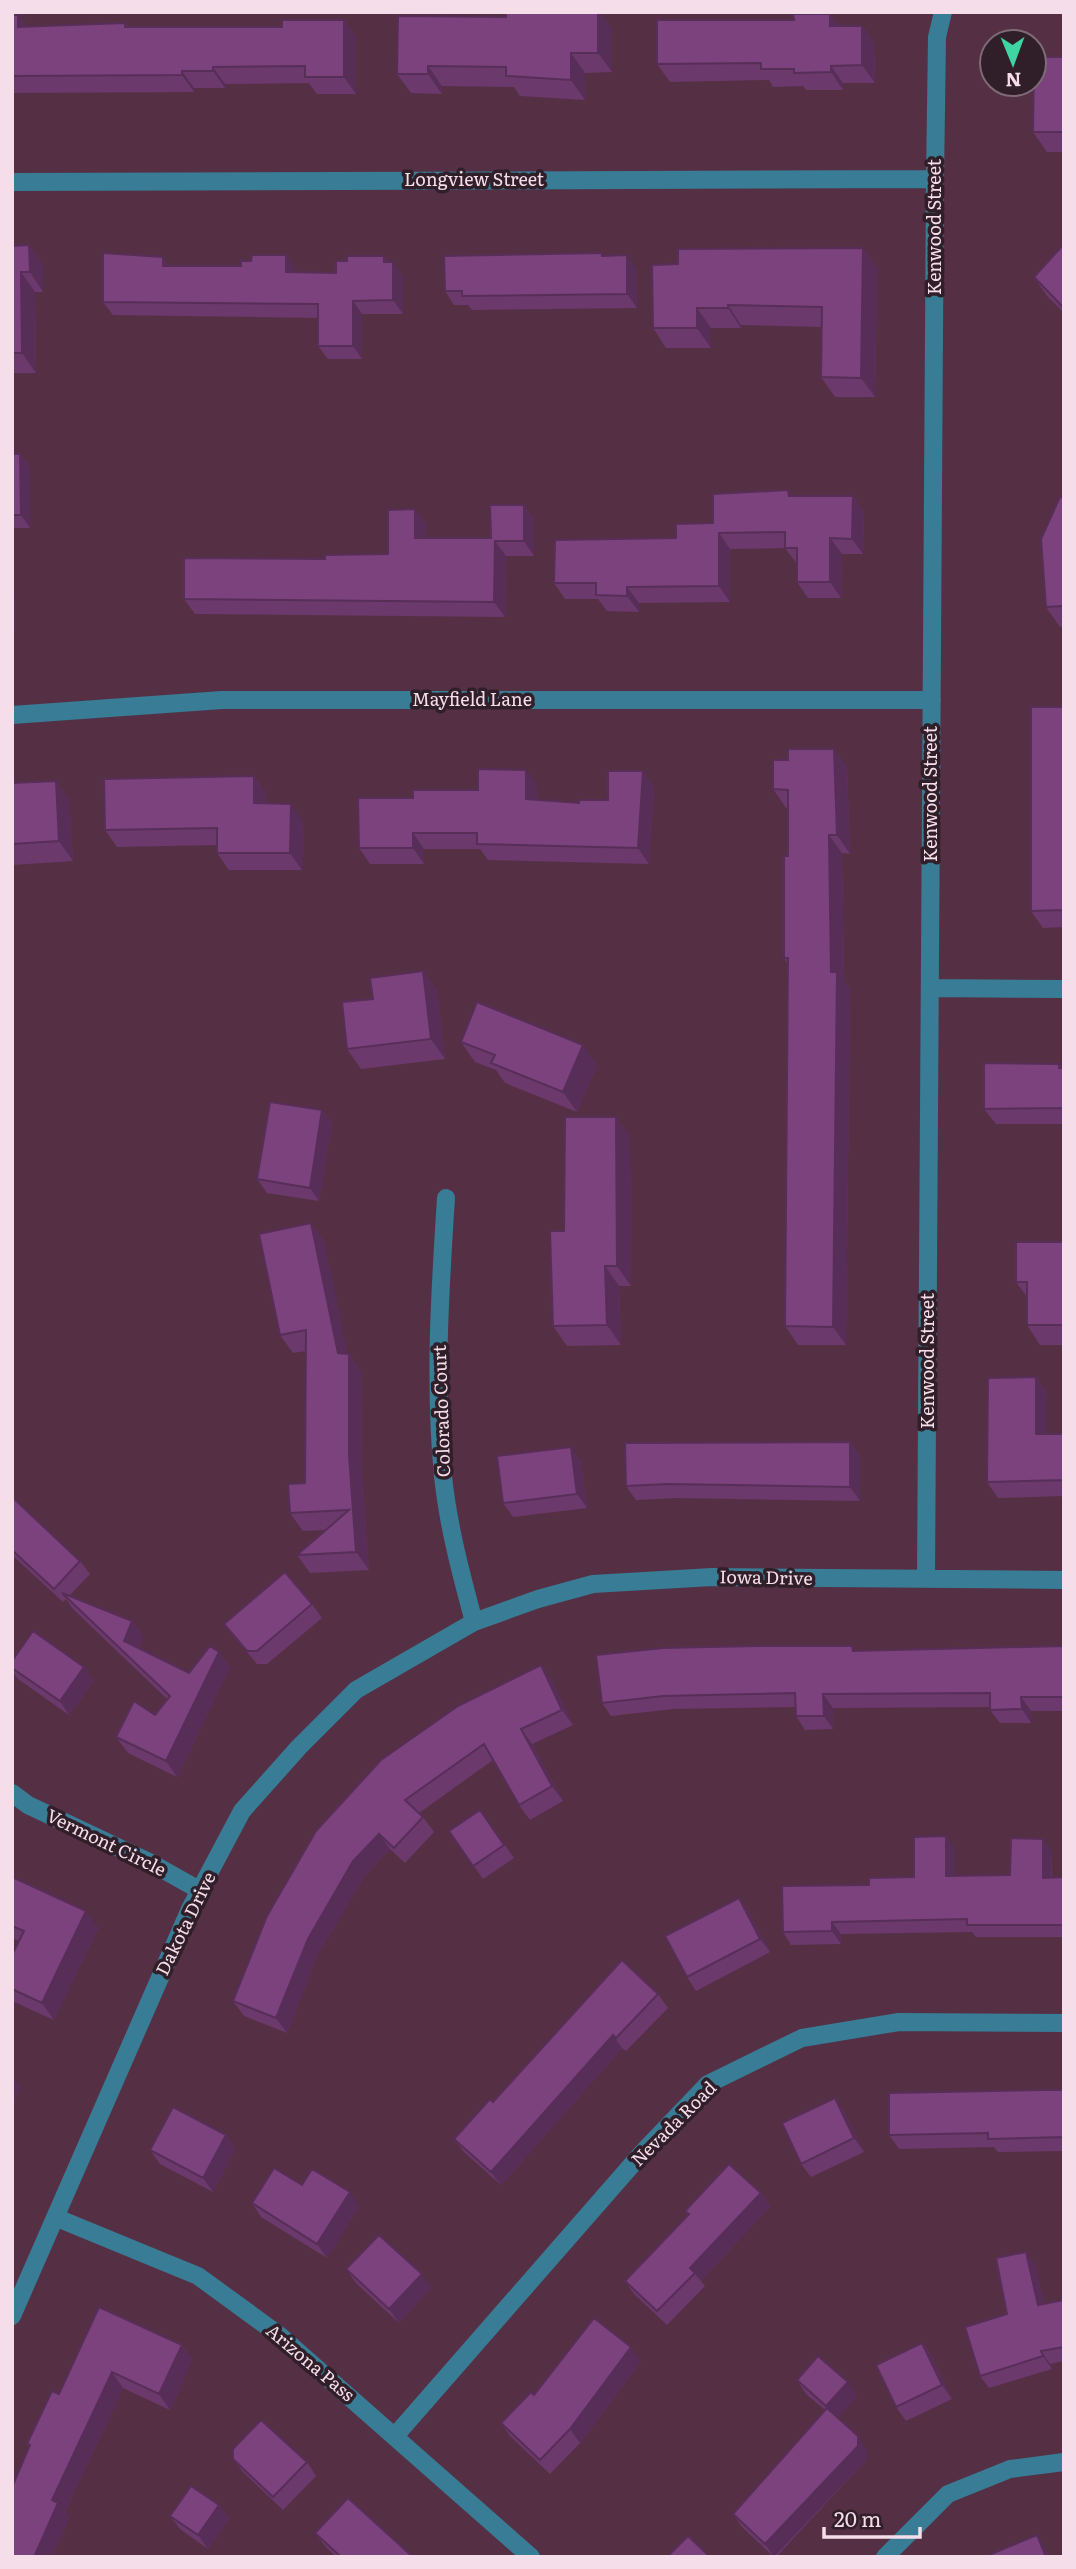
<svg xmlns="http://www.w3.org/2000/svg" width="1076" height="2569" font-family="Literata,serif">
<style>
.lines{fill:none;stroke-linecap:round;stroke-linejoin:round}
.minor{stroke:#387c95;stroke-width:18}
.wall{fill:#6b396c}
.shaded-wall{fill:#572e58}
.building{fill:#7c427e;stroke:#572e58;stroke-width:2}
.labels{text-anchor:middle;stroke-width:7;stroke-linejoin:round;paint-order:stroke}
.street-label{font-size:18px;fill:#f5dde9;stroke:#301f28}
</style>
<rect width="100%" height="100%" fill="#553045"/>
<g class="lines">
<path class="minor" d="M 12,182 L 935,179
M 12,715 L 222,700 L 932,700
M 930,988 L 1064,989
M 446,1198 C 440,1290 434,1383 443,1476 C 448,1525 461,1574 474,1622
M 926,1578 L 935,179 L 937,37 L 943,12
M 12,1793 L 28,1805 L 153,1864 L 201,1891
M 57,2218 L 198,2276 L 279,2335 L 531,2557
M 12,2316 L 190,1909 L 242,1811 L 299,1747 L 356,1690 L 474,1622 L 538,1599 L 593,1584 L 712,1577 L 1064,1580
M 395,2436 L 643,2152 L 708,2084 L 802,2038 L 899,2022 L 1064,2023
M 885,2557 L 948,2494 L 1010,2469 L 1064,2462"/>
</g>
<path class="wall" d="M 830,14 L 838,26 L 862,26 L 874,44 L 875,83 L 843,83 L 843,90 L 806,90 L 803,86 L 773,87 L 769,80 L 670,82 L 657,64 L 794,20 Z
M 12,15 L 18,15 L 27,27 L 125,23 L 128,27 L 282,27 L 344,20 L 356,37 L 356,94 L 317,94 L 309,83 L 225,84 L 225,88 L 194,88 L 194,92 L 12,93 Z
M 398,16 L 612,28 L 612,72 L 585,73 L 585,100 L 520,96 L 514,87 L 442,86 L 442,94 L 411,93 L 397,74 Z
M 1064,57 L 1064,152 L 1047,152 L 1033,132 Z
M 1064,244 L 1064,313 L 1047,296 L 1034,277 Z
M 29,245 L 43,265 L 43,292 L 35,292 L 36,373 L 12,373 L 12,246 Z
M 863,248 L 877,268 L 875,397 L 835,397 L 821,377 L 822,327 L 741,325 L 741,328 L 711,328 L 711,348 L 666,348 L 653,328 L 678,264 Z
M 384,256 L 389,262 L 403,276 L 403,314 L 362,314 L 362,359 L 328,359 L 318,346 L 318,318 L 113,315 L 103,302 L 169,266 L 295,269 L 295,272 L 336,273 L 347,261 Z
M 605,256 L 636,269 L 637,308 L 472,310 L 468,305 L 454,305 L 445,291 Z
M 12,454 L 20,454 L 30,467 L 30,528 L 12,528 Z
M 793,496 L 853,496 L 864,512 L 863,554 L 842,554 L 841,598 L 808,598 L 797,582 L 797,564 L 785,548 L 730,549 L 730,602 L 639,603 L 639,612 L 607,611 L 598,599 L 565,599 L 554,583 L 676,538 L 713,523 Z
M 1064,498 L 1064,626 L 1060,627 L 1046,607 Z
M 524,505 L 534,520 L 534,556 L 506,556 L 505,617 L 195,614 L 184,599 L 325,559 L 388,554 L 415,509 L 426,524 L 426,538 L 491,538 Z
M 1064,707 L 1064,927 L 1043,928 L 1031,911 Z
M 847,767 L 850,854 L 842,853 L 844,981 L 850,990 L 846,1345 L 798,1345 L 785,1326 L 788,964 L 784,958 L 788,856 L 788,808 L 786,808 L 773,789 Z
M 254,776 L 266,793 L 266,803 L 303,821 L 302,870 L 229,870 L 217,853 L 217,845 L 117,847 L 105,830 Z
M 56,781 L 69,800 L 73,861 L 12,865 L 12,809 Z
M 537,786 L 537,800 L 579,803 L 608,800 L 654,787 L 649,864 L 488,860 L 480,849 L 424,849 L 424,864 L 370,864 L 359,848 L 413,798 L 478,790 Z
M 423,971 L 437,991 L 445,1059 L 361,1069 L 347,1049 L 373,999 Z
M 461,1042 L 597,1065 L 577,1112 L 505,1083 L 496,1070 L 475,1062 Z
M 1059,1064 L 1062,1068 L 1064,1068 L 1064,1124 L 996,1124 L 984,1109 Z
M 322,1110 L 332,1124 L 319,1201 L 267,1193 L 257,1179 Z
M 616,1117 L 630,1137 L 631,1286 L 619,1286 L 621,1345 L 567,1346 L 553,1326 L 564,1231 Z
M 311,1223 L 324,1242 L 347,1354 L 349,1354 L 361,1372 L 362,1473 L 369,1570 L 310,1573 L 297,1555 L 325,1530 L 303,1531 L 290,1513 L 305,1483 L 306,1351 L 293,1353 L 280,1335 Z
M 1064,1242 L 1064,1345 L 1040,1345 L 1027,1325 L 1027,1297 L 1016,1282 Z
M 1036,1377 L 1047,1393 L 1047,1434 L 1064,1434 L 1064,1496 L 998,1498 L 987,1482 Z
M 850,1442 L 860,1456 L 860,1501 L 677,1498 L 636,1500 L 626,1486 Z
M 581,1461 L 587,1508 L 513,1517 L 503,1503 Z
M 12,1497 L 80,1561 L 90,1574 L 69,1596 L 132,1621 L 143,1637 L 139,1648 L 189,1673 L 219,1652 L 230,1668 L 177,1777 L 128,1753 L 116,1737 L 155,1715 L 167,1699 L 73,1609 L 66,1599 L 63,1602 L 12,1555 Z
M 312,1604 L 322,1618 L 267,1664 L 257,1664 L 234,1637 L 224,1624 Z
M 1064,1646 L 1064,1711 L 1031,1711 L 1031,1723 L 1000,1723 L 990,1710 L 990,1707 L 833,1708 L 833,1729 L 805,1730 L 796,1716 L 795,1707 L 673,1709 L 611,1716 L 602,1703 L 857,1651 Z
M 12,1661 L 84,1667 L 94,1681 L 69,1715 L 18,1679 L 12,1671 Z
M 552,1681 L 573,1725 L 532,1744 L 563,1801 L 530,1820 L 519,1805 L 493,1760 L 419,1813 L 423,1817 L 434,1832 L 405,1863 L 390,1849 L 364,1877 L 318,1954 L 287,2033 L 244,2016 L 233,2001 L 316,1831 Z
M 480,1810 L 514,1858 L 483,1879 L 449,1831 Z
M 955,1849 L 955,1876 L 1010,1875 L 1052,1852 L 1052,1878 L 1064,1877 L 1064,1937 L 976,1937 L 972,1932 L 841,1934 L 841,1944 L 791,1945 L 783,1932 L 869,1885 L 914,1877 Z
M 12,1877 L 98,1928 L 54,2020 L 12,2001 L 12,1955 L 19,1941 L 12,1938 Z
M 739,1898 L 748,1911 L 770,1952 L 696,1991 L 687,1977 Z
M 658,1994 L 668,2008 L 626,2051 L 622,2048 L 501,2185 L 464,2152 L 454,2139 L 493,2102 Z
M 1064,2090 L 1064,2151 L 998,2152 L 994,2147 L 899,2149 L 889,2135 Z
M 835,2098 L 844,2112 L 864,2152 L 811,2177 L 801,2164 Z
M 226,2135 L 235,2149 L 213,2192 L 160,2164 L 150,2150 Z
M 302,2185 L 359,2206 L 327,2258 L 261,2217 L 252,2203 Z
M 761,2193 L 770,2206 L 701,2281 L 705,2286 L 667,2325 L 634,2294 L 625,2281 L 688,2215 L 685,2211 Z
M 1035,2265 L 1044,2304 L 1064,2300 L 1064,2361 L 1050,2364 L 1052,2369 L 989,2388 L 980,2376 L 1007,2314 Z
M 346,2269 L 431,2288 L 399,2323 L 356,2283 Z
M 922,2343 L 932,2357 L 952,2399 L 906,2421 L 896,2407 Z
M 182,2345 L 192,2360 L 170,2410 L 123,2388 L 65,2512 L 69,2518 L 52,2557 L 29,2448 L 27,2444 L 59,2394 Z
M 641,2361 L 580,2443 L 550,2474 L 510,2436 L 501,2423 L 534,2395 Z
M 797,2380 L 857,2396 L 837,2418 L 867,2450 L 867,2459 L 776,2557 L 774,2557 L 742,2527 L 733,2514 L 825,2410 L 806,2394 Z
M 233,2459 L 307,2462 L 316,2476 L 283,2510 L 243,2472 Z
M 219,2505 L 229,2519 L 208,2549 L 180,2529 L 170,2516 Z
M 315,2533 L 413,2557 L 336,2557 L 325,2546 Z"/>
<path class="shaded-wall" d="M 598,12 L 600,12 L 612,28 L 612,72 L 598,53 Z
M 830,14 L 842,32 L 830,26 Z
M 18,15 L 30,32 L 18,27 Z
M 344,20 L 356,37 L 356,94 L 344,77 Z
M 862,26 L 874,44 L 875,83 L 862,65 Z
M 571,53 L 585,73 L 585,100 L 571,80 Z
M 428,66 L 442,86 L 442,94 L 428,74 Z
M 831,66 L 843,83 L 843,90 L 831,72 Z
M 213,67 L 225,84 L 225,88 L 213,71 Z
M 182,71 L 194,88 L 194,92 L 182,75 Z
M 29,245 L 43,265 L 43,292 L 30,272 Z
M 863,248 L 877,268 L 875,397 L 861,378 Z
M 286,255 L 295,269 L 295,286 L 286,272 Z
M 627,255 L 636,269 L 637,308 L 627,294 Z
M 384,256 L 393,269 L 393,262 L 403,276 L 403,314 L 393,300 L 384,262 Z
M 163,257 L 172,271 L 163,266 Z
M 21,272 L 35,292 L 36,373 L 22,353 Z
M 353,301 L 362,314 L 362,359 L 353,346 Z
M 728,305 L 741,325 L 741,328 L 728,308 Z
M 697,308 L 711,328 L 711,348 L 697,328 Z
M 20,454 L 30,467 L 30,528 L 21,515 Z
M 853,496 L 864,512 L 863,554 L 852,539 Z
M 524,505 L 534,520 L 534,556 L 524,541 Z
M 415,509 L 426,524 L 426,553 L 415,538 Z
M 719,533 L 730,549 L 730,602 L 719,586 Z
M 830,538 L 842,554 L 841,598 L 830,582 Z
M 495,541 L 506,556 L 505,617 L 494,602 Z
M 12,575 L 14,578 L 16,631 L 12,625 Z
M 627,587 L 639,603 L 639,612 L 627,596 Z
M 834,749 L 847,767 L 850,854 L 837,835 Z
M 526,770 L 537,786 L 537,815 L 526,799 Z
M 643,771 L 654,787 L 649,864 L 638,848 Z
M 254,776 L 266,793 L 267,820 L 254,803 Z
M 56,781 L 69,800 L 73,861 L 59,841 Z
M 291,804 L 303,821 L 302,870 L 290,853 Z
M 413,833 L 424,849 L 424,864 L 413,848 Z
M 829,835 L 842,853 L 844,981 L 850,990 L 846,1345 L 833,1327 Z
M 423,971 L 437,991 L 445,1059 L 431,1039 Z
M 583,1045 L 597,1065 L 577,1112 L 563,1092 Z
M 322,1110 L 332,1124 L 319,1201 L 310,1188 Z
M 616,1117 L 630,1137 L 631,1286 L 617,1266 Z
M 311,1223 L 324,1242 L 349,1360 L 349,1354 L 361,1372 L 362,1473 L 369,1570 L 356,1552 L 338,1353 Z
M 605,1266 L 619,1286 L 621,1345 L 607,1325 Z
M 1036,1377 L 1047,1393 L 1047,1449 L 1036,1434 Z
M 850,1442 L 860,1456 L 860,1501 L 850,1487 Z
M 571,1447 L 581,1461 L 587,1508 L 577,1494 Z
M 132,1621 L 143,1637 L 135,1657 L 124,1641 Z
M 219,1652 L 230,1668 L 177,1777 L 166,1761 Z
M 541,1665 L 552,1681 L 573,1725 L 562,1710 Z
M 84,1667 L 94,1681 L 69,1715 L 60,1701 Z
M 823,1694 L 833,1708 L 833,1729 L 824,1716 Z
M 1021,1697 L 1031,1711 L 1031,1723 L 1022,1709 Z
M 521,1729 L 532,1744 L 563,1801 L 552,1786 Z
M 379,1834 L 390,1849 L 364,1877 L 318,1954 L 287,2033 L 276,2018 L 308,1939 L 353,1861 Z
M 946,1836 L 955,1849 L 955,1889 L 946,1876 Z
M 1043,1839 L 1052,1852 L 1051,1890 L 1043,1878 Z
M 739,1898 L 748,1911 L 770,1952 L 760,1939 Z
M 86,1911 L 98,1928 L 54,2020 L 42,2003 Z
M 832,1922 L 841,1934 L 841,1944 L 832,1931 Z
M 613,2035 L 622,2048 L 501,2185 L 491,2172 Z
M 12,2075 L 20,2087 L 12,2108 Z
M 835,2098 L 844,2112 L 864,2152 L 854,2138 Z
M 226,2135 L 235,2149 L 213,2192 L 203,2178 Z
M 350,2192 L 359,2206 L 327,2258 L 317,2244 Z
M 761,2193 L 770,2206 L 701,2281 L 690,2268 Z
M 1026,2252 L 1035,2265 L 1047,2318 L 1038,2305 Z
M 422,2274 L 431,2288 L 399,2323 L 389,2309 Z
M 922,2343 L 932,2357 L 952,2399 L 942,2385 Z
M 182,2345 L 192,2360 L 170,2410 L 159,2394 Z
M 631,2347 L 641,2361 L 580,2443 L 570,2429 Z
M 1041,2351 L 1050,2364 L 1052,2369 L 1043,2356 Z
M 112,2372 L 123,2388 L 65,2512 L 69,2518 L 52,2557 L 34,2557 L 52,2500 Z
M 848,2382 L 857,2396 L 836,2420 L 826,2406 Z
M 858,2436 L 867,2450 L 867,2459 L 774,2557 L 765,2544 Z
M 219,2505 L 229,2519 L 208,2549 L 198,2535 Z
M 1037,2535 L 1046,2549 L 1050,2557 L 1046,2557 Z"/>
<path class="building" d="M 506,12 L 598,12 L 598,53 L 571,53 L 571,80 L 506,76 L 506,67 L 428,66 L 428,74 L 397,74 L 398,16 L 506,17 Z
M 793,14 L 830,14 L 830,26 L 862,26 L 862,65 L 831,66 L 831,72 L 794,73 L 794,69 L 761,69 L 761,63 L 657,64 L 657,20 L 794,20 Z
M 12,15 L 18,15 L 18,27 L 125,23 L 125,27 L 282,27 L 282,20 L 344,20 L 344,77 L 305,77 L 305,66 L 213,67 L 213,71 L 182,71 L 182,75 L 12,76 Z
M 1034,57 L 1064,57 L 1064,132 L 1033,132 Z
M 1064,244 L 1064,308 L 1034,277 Z
M 29,245 L 30,272 L 21,272 L 22,353 L 12,353 L 12,246 Z
M 863,248 L 861,378 L 821,377 L 822,307 L 728,305 L 728,308 L 697,308 L 697,328 L 653,328 L 652,265 L 678,264 L 678,249 Z
M 103,253 L 163,257 L 163,266 L 241,266 L 241,261 L 251,261 L 252,255 L 286,255 L 286,272 L 336,273 L 336,261 L 347,261 L 347,256 L 384,256 L 384,262 L 393,262 L 393,300 L 353,301 L 353,346 L 318,346 L 318,304 L 103,302 Z
M 602,253 L 602,256 L 627,255 L 627,294 L 462,296 L 462,291 L 445,291 L 444,256 Z
M 12,454 L 20,454 L 21,515 L 12,515 Z
M 788,490 L 789,496 L 853,496 L 852,539 L 830,538 L 830,582 L 797,582 L 797,548 L 785,548 L 785,532 L 719,533 L 719,586 L 627,587 L 627,596 L 596,595 L 596,583 L 554,583 L 555,540 L 676,538 L 676,524 L 713,523 L 713,494 Z
M 1060,497 L 1064,498 L 1064,606 L 1046,607 L 1041,539 Z
M 490,505 L 524,505 L 524,541 L 495,541 L 494,602 L 184,599 L 184,558 L 325,559 L 325,555 L 388,554 L 388,510 L 415,509 L 415,538 L 491,538 Z
M 1031,707 L 1064,707 L 1064,910 L 1031,911 Z
M 788,749 L 834,749 L 837,835 L 829,835 L 831,972 L 837,972 L 833,1327 L 785,1326 L 788,958 L 784,958 L 784,856 L 788,856 L 788,790 L 773,789 L 773,760 L 788,760 Z
M 478,769 L 526,770 L 526,799 L 579,803 L 579,800 L 608,800 L 608,771 L 643,771 L 638,848 L 477,844 L 477,833 L 413,833 L 413,848 L 359,848 L 358,798 L 413,798 L 413,790 L 478,790 Z
M 254,776 L 254,803 L 291,804 L 290,853 L 217,853 L 217,828 L 105,830 L 104,779 Z
M 56,781 L 59,841 L 12,844 L 12,783 Z
M 423,971 L 431,1039 L 347,1049 L 342,1002 L 373,999 L 370,978 Z
M 477,1002 L 583,1045 L 563,1092 L 491,1063 L 495,1055 L 461,1042 Z
M 984,1063 L 1059,1064 L 1059,1068 L 1064,1068 L 1064,1108 L 984,1109 Z
M 270,1102 L 322,1110 L 310,1188 L 257,1179 Z
M 565,1117 L 616,1117 L 617,1266 L 605,1266 L 607,1325 L 553,1326 L 550,1231 L 564,1231 Z
M 311,1223 L 338,1353 L 349,1354 L 349,1455 L 356,1552 L 297,1555 L 349,1510 L 290,1513 L 288,1484 L 305,1483 L 306,1330 L 280,1335 L 259,1234 Z
M 1016,1242 L 1064,1242 L 1064,1325 L 1027,1325 L 1027,1282 L 1016,1282 Z
M 1036,1377 L 1036,1434 L 1064,1434 L 1064,1480 L 987,1482 L 988,1378 Z
M 850,1442 L 850,1487 L 667,1484 L 626,1486 L 625,1443 Z
M 571,1447 L 577,1494 L 503,1503 L 497,1456 Z
M 12,1497 L 80,1561 L 54,1589 L 12,1550 Z
M 285,1572 L 312,1604 L 257,1651 L 247,1651 L 224,1624 Z
M 62,1593 L 132,1621 L 124,1641 L 189,1673 L 210,1646 L 219,1652 L 166,1761 L 116,1737 L 134,1701 L 155,1715 L 170,1696 Z
M 33,1631 L 84,1667 L 60,1701 L 12,1668 L 12,1661 Z
M 758,1646 L 852,1646 L 853,1651 L 1064,1646 L 1064,1697 L 1021,1697 L 1022,1709 L 990,1710 L 990,1693 L 823,1694 L 824,1716 L 796,1716 L 795,1693 L 663,1696 L 602,1703 L 596,1655 L 663,1648 Z
M 541,1665 L 562,1710 L 521,1729 L 552,1786 L 519,1805 L 484,1744 L 405,1800 L 423,1817 L 394,1848 L 379,1834 L 353,1861 L 308,1939 L 276,2018 L 233,2001 L 267,1916 L 316,1831 L 381,1760 L 458,1706 Z
M 480,1810 L 504,1845 L 473,1866 L 449,1831 Z
M 946,1836 L 946,1876 L 1010,1875 L 1011,1838 L 1043,1839 L 1043,1878 L 1064,1877 L 1064,1925 L 967,1925 L 967,1919 L 832,1922 L 832,1931 L 783,1932 L 782,1886 L 869,1885 L 869,1878 L 914,1877 L 914,1837 Z
M 12,1877 L 86,1911 L 42,2003 L 12,1989 L 12,1955 L 24,1931 L 12,1926 Z
M 739,1898 L 760,1939 L 687,1977 L 665,1936 Z
M 622,1960 L 658,1994 L 616,2038 L 613,2035 L 491,2172 L 454,2139 L 490,2099 L 493,2102 Z
M 1045,2090 L 1064,2090 L 1064,2137 L 988,2139 L 988,2133 L 889,2135 L 889,2093 Z
M 835,2098 L 854,2138 L 801,2164 L 782,2123 Z
M 173,2107 L 226,2135 L 203,2178 L 150,2150 Z
M 729,2164 L 761,2193 L 690,2268 L 695,2273 L 657,2311 L 625,2281 L 689,2214 L 685,2211 Z
M 274,2168 L 302,2185 L 312,2169 L 350,2192 L 317,2244 L 252,2203 Z
M 379,2235 L 422,2274 L 389,2309 L 346,2269 Z
M 1026,2252 L 1038,2305 L 1064,2300 L 1064,2347 L 1041,2351 L 1043,2356 L 980,2376 L 965,2327 L 1007,2314 L 996,2258 Z
M 99,2307 L 182,2345 L 159,2394 L 112,2372 L 52,2500 L 58,2503 L 34,2557 L 12,2557 L 12,2487 L 30,2445 L 27,2444 L 52,2391 L 59,2394 Z
M 594,2318 L 631,2347 L 570,2429 L 540,2460 L 501,2423 L 531,2392 L 534,2395 Z
M 922,2343 L 942,2385 L 896,2407 L 876,2365 Z
M 818,2356 L 848,2382 L 826,2406 L 797,2380 Z
M 827,2408 L 858,2436 L 858,2446 L 765,2544 L 733,2514 Z
M 261,2420 L 307,2462 L 273,2497 L 233,2459 L 233,2449 Z
M 191,2486 L 219,2505 L 198,2535 L 170,2516 Z
M 348,2498 L 413,2557 L 341,2557 L 315,2533 Z
M 1037,2535 L 1046,2557 L 984,2557 Z
M 688,2536 L 710,2557 L 667,2557 Z"/>
<g class="labels">
<g class="street-label">
<text x="474" y="186">Longview Street</text>
<text transform="translate(935 227) rotate(-90)" y="6">Kenwood Street</text>
<text x="472" y="706">Mayfield Lane</text>
<text transform="translate(931 794) rotate(-90)" y="6">Kenwood Street</text>
<text transform="translate(928 1361) rotate(-90)" y="6">Kenwood Street</text>
<text transform="translate(442 1411) rotate(-92)" y="6">Colorado Court</text>
<text transform="translate(766 1578) rotate(1)" y="6">Iowa Drive</text>
<text transform="translate(106 1843) rotate(26)" y="6">Vermont Circle</text>
<text transform="translate(186 1924) rotate(-64)" y="6">Dakota Drive</text>
<text transform="translate(674 2124) rotate(-45)" y="6">Nevada Road</text>
<text transform="translate(310 2363) rotate(40)" y="6">Arizona Pass</text>
</g>
</g>
<rect width="1076" height="2569" fill="none" stroke="#f5dde9" stroke-width="28"/>
<g transform="translate(1013 63) rotate(179)"><circle r="33" fill="#301f28" stroke="#7f6b75" stroke-width="2"/>
<path d="M0-5L12 26L0 18L-12 26Z" fill="#3fd4a2"/>
<text y="-10" font-size="19" font-weight="bold" text-anchor="middle" fill="#f5dde9">N</text>
</g>
<path d="M824 2527v10h96v-10" fill="none" stroke="#f5dde9" stroke-width="3.5"/>
<text x="834" y="2527" font-size="21" fill="#f5dde9" stroke="#301f28" stroke-width="5" paint-order="stroke">20 m</text>
</svg>
